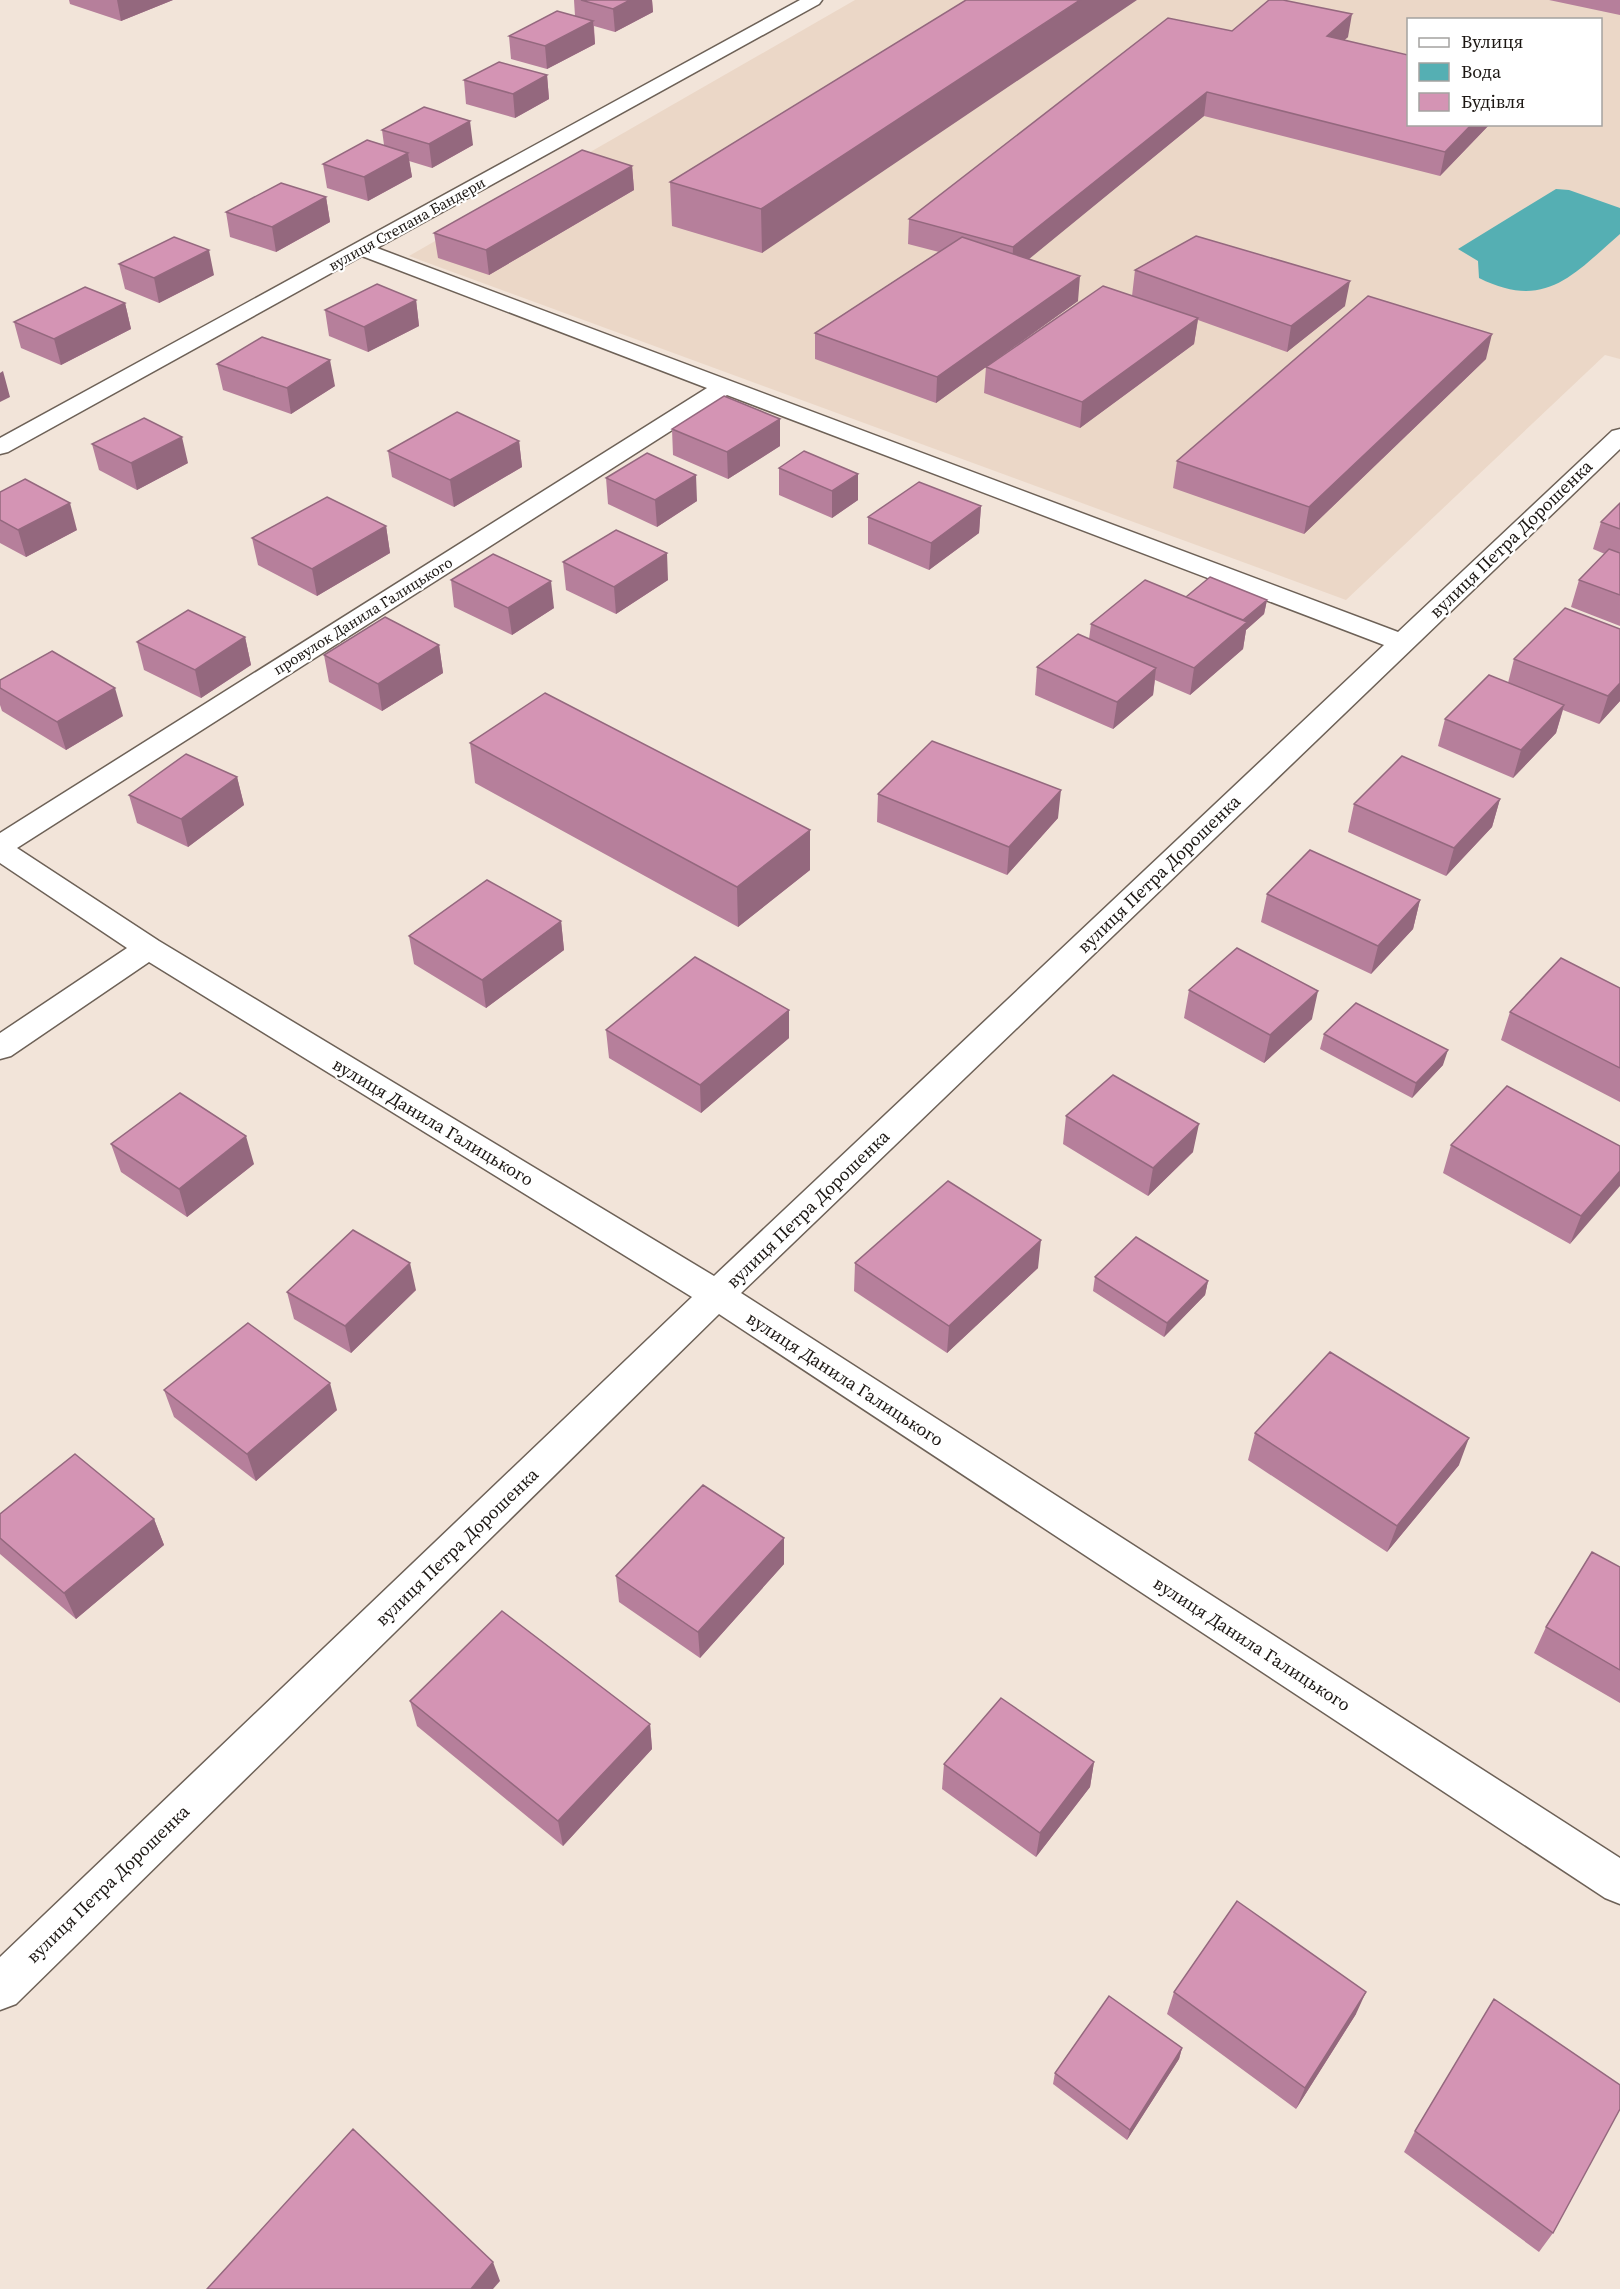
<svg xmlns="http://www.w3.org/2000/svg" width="1620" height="2289" font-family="'Source Serif 4',serif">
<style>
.built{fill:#ebd7c7;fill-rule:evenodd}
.water{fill:#55afb3}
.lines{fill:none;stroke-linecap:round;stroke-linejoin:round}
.minor-casing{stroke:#6d6157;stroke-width:3}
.minor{fill:#fff;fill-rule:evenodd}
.wall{fill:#b67f9b}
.shaded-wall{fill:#94687e}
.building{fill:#d494b4;stroke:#94687e;stroke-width:1.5}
.labels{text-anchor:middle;stroke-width:4.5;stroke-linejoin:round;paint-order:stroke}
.far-street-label{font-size:15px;fill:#1b1612;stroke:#fff}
.street-label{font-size:18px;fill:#1b1612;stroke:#fff}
</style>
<rect width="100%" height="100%" fill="#f2e4d9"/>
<path class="built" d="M 855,0 L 1620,0 L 1620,359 L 1605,355 L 1346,600 L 409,256 ZM 1408,20 L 1600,20 L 1600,124 L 1408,124 Z"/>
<path class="water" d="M 1556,189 L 1569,190 L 1620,208 L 1620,234 C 1573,275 1545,311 1479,278 L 1478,261 L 1458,249 Z"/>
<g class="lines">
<g class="minor-casing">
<path id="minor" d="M 800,0 L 822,0 L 819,4 L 377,248 L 1398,632 L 1612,431 L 1620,429 L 1620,449 L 741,1293 L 1620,1858 L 1620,1904 L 1605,1898 L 719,1314 L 16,2004 L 0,2010 L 0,1957 L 692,1297 L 149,962 L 11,1056 L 0,1059 L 0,1033 L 127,948 L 0,863 L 0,833 L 707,388 L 362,256 L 8,452 L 0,454 L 0,438 ZM 727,395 L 1384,645 L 714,1276 L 159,941 L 17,848 Z"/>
</g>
<use href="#minor" class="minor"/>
</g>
<path class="wall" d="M 69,0 L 173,0 L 121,21 L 70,4 Z
M 574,0 L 652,0 L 653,12 L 615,32 L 594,26 L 595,44 L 547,69 L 511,59 L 509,36 L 575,16 Z
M 966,0 L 762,253 L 672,226 L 670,182 Z
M 1549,0 L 1620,0 L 1620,15 Z
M 1232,31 L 1348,37 L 1344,40 L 1408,124 L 1490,124 L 1440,176 L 1204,116 L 1028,259 L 1078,301 L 990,364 L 1132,296 L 1135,270 L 1345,306 L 1287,352 L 1198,320 L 1194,344 L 1080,428 L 984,393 L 986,367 L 936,403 L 815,359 L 815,333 L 939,252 L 908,244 L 909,219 Z
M 547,75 L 549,99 L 515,118 L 466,104 L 464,80 Z
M 382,130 L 473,145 L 432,168 L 409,161 L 412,177 L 368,201 L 327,188 L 323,164 L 384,145 Z
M 632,166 L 634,190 L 489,275 L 438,258 L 434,233 Z
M 326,197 L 330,222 L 276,252 L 230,237 L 226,212 Z
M 119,264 L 214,275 L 159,303 L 125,289 Z
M 416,300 L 419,326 L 368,352 L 329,336 L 325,310 Z
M 125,303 L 131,329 L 61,365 L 21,348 L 14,322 Z
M 1486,359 L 1304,534 L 1173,488 L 1177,461 Z
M 217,364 L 335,386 L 291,414 L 223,390 Z
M 780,419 L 780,446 L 728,479 L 673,455 L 672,429 Z
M 519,441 L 522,467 L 454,507 L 392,477 L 388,451 Z
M 92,444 L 188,463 L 137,490 L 99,470 Z
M 779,468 L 858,474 L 858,500 L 832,518 L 779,495 Z
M 606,478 L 697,501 L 657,527 L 608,504 Z
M 0,492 L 77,530 L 26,557 L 0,543 Z
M 1620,503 L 1620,626 L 1571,607 L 1579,580 L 1605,554 L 1593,549 L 1601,522 Z
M 981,506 L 979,533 L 929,570 L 868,544 L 868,517 Z
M 386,526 L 390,553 L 317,596 L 258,565 L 252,538 Z
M 563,562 L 668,580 L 616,614 L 566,590 Z
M 451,580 L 554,608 L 512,635 L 454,607 Z
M 1186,597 L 1267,600 L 1264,614 L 1246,630 L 1243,649 L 1190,695 L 1155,680 L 1153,695 L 1113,729 L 1035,695 L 1037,667 L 1089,639 L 1091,624 Z
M 1620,629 L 1620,701 L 1599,724 L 1563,710 L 1556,733 L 1513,778 L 1438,746 L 1445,719 L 1508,683 L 1514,659 Z
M 245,637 L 251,665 L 201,698 L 144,670 L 137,642 Z
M 439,645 L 443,673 L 382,711 L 329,682 L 324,655 Z
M 0,680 L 123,716 L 66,750 L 2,711 L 0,705 Z
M 470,743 L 810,870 L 738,927 L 475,783 Z
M 237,777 L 244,805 L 188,847 L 137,823 L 129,795 Z
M 878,794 L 1058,818 L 1007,875 L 877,822 Z
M 1500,799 L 1492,827 L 1446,876 L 1348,832 L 1354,804 Z
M 1267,894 L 1420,900 L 1413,929 L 1371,974 L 1261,922 Z
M 561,921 L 564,950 L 486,1008 L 414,964 L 409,936 Z
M 1620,988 L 1620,1102 L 1501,1040 L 1510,1012 Z
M 1189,990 L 1312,1019 L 1264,1063 L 1184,1018 Z
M 789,1010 L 789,1038 L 701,1113 L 609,1058 L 606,1030 Z
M 1324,1034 L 1443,1065 L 1412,1098 L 1320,1049 Z
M 1066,1116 L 1193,1152 L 1148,1196 L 1063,1144 Z
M 111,1144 L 254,1164 L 187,1217 L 121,1172 Z
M 1451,1145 L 1620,1146 L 1570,1244 L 1443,1173 Z
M 855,1263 L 1038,1268 L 947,1353 L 854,1291 Z
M 1095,1277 L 1208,1281 L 1205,1295 L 1164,1337 L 1093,1291 Z
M 416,1290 L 351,1353 L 294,1319 L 287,1292 Z
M 164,1390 L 337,1410 L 256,1481 L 174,1417 Z
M 1255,1433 L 1459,1465 L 1387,1552 L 1248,1460 Z
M 0,1514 L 154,1519 L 164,1545 L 76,1619 L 0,1554 Z
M 784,1538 L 784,1564 L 700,1658 L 619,1602 L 616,1576 Z
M 1620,1567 L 1620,1703 L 1534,1653 L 1546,1627 Z
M 410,1701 L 650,1724 L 652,1749 L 563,1846 L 417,1726 Z
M 1094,1762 L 1090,1787 L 1036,1857 L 942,1789 L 944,1764 Z
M 1174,1992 L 1356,2014 L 1296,2109 L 1167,2014 Z
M 1182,2048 L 1179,2059 L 1127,2140 L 1053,2084 L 1055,2073 Z
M 1415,2131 L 1553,2233 L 1539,2252 L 1404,2152 Z"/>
<path class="shaded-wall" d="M 117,0 L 173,0 L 121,21 Z
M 630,0 L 652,0 L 653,12 L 615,32 L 613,9 Z
M 1080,0 L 1137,0 L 762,253 L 761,209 Z
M 1352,14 L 1348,37 L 1323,59 L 1327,36 Z
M 593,21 L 595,44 L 547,69 L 545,46 Z
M 547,75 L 549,99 L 515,118 L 513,94 Z
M 1207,92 L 1204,116 L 1012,273 L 1013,247 Z
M 470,121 L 473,145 L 432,168 L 429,144 Z
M 1472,124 L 1490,124 L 1440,176 L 1445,152 Z
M 408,153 L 412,177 L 368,201 L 364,177 Z
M 632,166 L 634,190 L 489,275 L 486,250 Z
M 326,197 L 330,222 L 276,252 L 272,227 Z
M 209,250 L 214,275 L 159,303 L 154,278 Z
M 1080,276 L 1078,301 L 936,403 L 937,377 Z
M 1350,281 L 1345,306 L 1287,352 L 1291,326 Z
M 416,300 L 419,326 L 368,352 L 364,327 Z
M 125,303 L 131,329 L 61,365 L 54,339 Z
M 1198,318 L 1194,344 L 1080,428 L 1082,402 Z
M 1492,334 L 1486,359 L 1304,534 L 1309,507 Z
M 330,360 L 335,386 L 291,414 L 287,388 Z
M 3,371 L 10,397 L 0,402 L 0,373 Z
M 780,419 L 780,446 L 728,479 L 727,452 Z
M 182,437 L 188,463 L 137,490 L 131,463 Z
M 519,441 L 522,467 L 454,507 L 450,480 Z
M 858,474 L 858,500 L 832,518 L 832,491 Z
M 696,475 L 697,501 L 657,527 L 655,500 Z
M 70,503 L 77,530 L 26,557 L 18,530 Z
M 981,506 L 979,533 L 929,570 L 931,543 Z
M 386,526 L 390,553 L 317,596 L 312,569 Z
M 667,553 L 668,580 L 616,614 L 614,587 Z
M 551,581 L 554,608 L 512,635 L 508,608 Z
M 1267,600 L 1264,614 L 1246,630 L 1243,649 L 1190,695 L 1194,668 L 1240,623 Z
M 245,637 L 251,665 L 201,698 L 195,670 Z
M 439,645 L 443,673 L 382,711 L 378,684 Z
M 1156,668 L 1153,695 L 1113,729 L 1117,702 Z
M 1620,683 L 1620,701 L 1599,724 L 1608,696 Z
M 115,688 L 123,716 L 66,750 L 57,722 Z
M 1564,705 L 1556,733 L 1513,778 L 1521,750 Z
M 237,777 L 244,805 L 188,847 L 181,819 Z
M 1061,790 L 1058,818 L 1007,875 L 1009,847 Z
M 1500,799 L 1492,827 L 1446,876 L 1454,848 Z
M 810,830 L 810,870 L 738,927 L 737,887 Z
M 1420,900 L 1413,929 L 1371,974 L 1378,946 Z
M 561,921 L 564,950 L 486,1008 L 482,980 Z
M 1318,991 L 1312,1019 L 1264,1063 L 1270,1035 Z
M 789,1010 L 789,1038 L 701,1113 L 700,1085 Z
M 1448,1050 L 1443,1065 L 1412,1098 L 1416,1083 Z
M 1199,1124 L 1193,1152 L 1148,1196 L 1153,1168 Z
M 246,1136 L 254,1164 L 187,1217 L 179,1189 Z
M 1620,1171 L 1620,1186 L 1570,1244 L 1581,1216 Z
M 1041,1240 L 1038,1268 L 947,1353 L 949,1326 Z
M 410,1263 L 416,1290 L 351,1353 L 345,1326 Z
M 1208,1281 L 1205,1295 L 1164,1337 L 1167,1323 Z
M 330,1383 L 337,1410 L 256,1481 L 247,1454 Z
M 1469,1438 L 1459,1465 L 1387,1552 L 1397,1526 Z
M 154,1519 L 164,1545 L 76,1619 L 64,1593 Z
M 784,1538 L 784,1564 L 700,1658 L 698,1632 Z
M 650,1724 L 652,1749 L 563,1846 L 558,1821 Z
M 1094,1762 L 1090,1787 L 1036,1857 L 1040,1833 Z
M 1366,1992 L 1356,2014 L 1296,2109 L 1305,2088 Z
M 1182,2048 L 1179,2059 L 1127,2140 L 1130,2130 Z
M 493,2262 L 500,2281 L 493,2289 L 471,2289 Z"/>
<path class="building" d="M 581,0 L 630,0 L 613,9 Z
M 966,0 L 1080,0 L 761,209 L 670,182 Z
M 1269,0 L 1283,0 L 1352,14 L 1327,36 L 1408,55 L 1408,124 L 1472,124 L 1445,152 L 1207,92 L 1013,247 L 909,219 L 1168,18 L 1232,31 Z
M 557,11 L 593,21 L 545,46 L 509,36 Z
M 499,62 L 547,75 L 513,94 L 464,80 Z
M 424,107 L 470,121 L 429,144 L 382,130 Z
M 367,140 L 408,153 L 364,177 L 323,164 Z
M 582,150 L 632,166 L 486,250 L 434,233 Z
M 281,183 L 326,197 L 272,227 L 226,212 Z
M 1196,236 L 1350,281 L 1291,326 L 1135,270 Z
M 174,237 L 209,250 L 154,278 L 119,264 Z
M 962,237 L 1080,276 L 937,377 L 815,333 Z
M 377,284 L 416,300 L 364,327 L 325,310 Z
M 1103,286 L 1198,318 L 1082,402 L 986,367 Z
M 85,287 L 125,303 L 54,339 L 14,322 Z
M 1368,296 L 1492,334 L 1309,507 L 1177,461 Z
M 262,337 L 330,360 L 287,388 L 217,364 Z
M 724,396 L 780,419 L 727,452 L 672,429 Z
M 457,412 L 519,441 L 450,480 L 388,451 Z
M 144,418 L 182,437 L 131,463 L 92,444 Z
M 804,451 L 858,474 L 832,491 L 779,468 Z
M 647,453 L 696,475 L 655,500 L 606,478 Z
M 25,479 L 70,503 L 18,530 L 0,520 L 0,492 Z
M 919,482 L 981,506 L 931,543 L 868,517 Z
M 327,497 L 386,526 L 312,569 L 252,538 Z
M 1620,503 L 1620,529 L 1601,522 Z
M 616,530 L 667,553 L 614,587 L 563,562 Z
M 1609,549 L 1620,553 L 1620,595 L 1579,580 Z
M 493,554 L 551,581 L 508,608 L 451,580 Z
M 1210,577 L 1267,600 L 1243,620 L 1186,597 Z
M 1145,580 L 1247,622 L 1194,668 L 1091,624 Z
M 1565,608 L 1620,629 L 1620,683 L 1608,696 L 1514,659 Z
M 188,610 L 245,637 L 195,670 L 137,642 Z
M 385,617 L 439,645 L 378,684 L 324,655 Z
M 1078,634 L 1156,668 L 1117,702 L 1037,667 Z
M 52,651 L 115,688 L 57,722 L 0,688 L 0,680 Z
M 1489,675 L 1564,705 L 1521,750 L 1445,719 Z
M 545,693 L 810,830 L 737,887 L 470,743 Z
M 932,741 L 1061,790 L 1009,847 L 878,794 Z
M 186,754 L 237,777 L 181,819 L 129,795 Z
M 1402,756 L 1500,799 L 1454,848 L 1354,804 Z
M 1310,850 L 1420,900 L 1378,946 L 1267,894 Z
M 487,880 L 561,921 L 482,980 L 409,936 Z
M 1237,948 L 1318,991 L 1270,1035 L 1189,990 Z
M 695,957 L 789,1010 L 700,1085 L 606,1030 Z
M 1561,958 L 1620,988 L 1620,1068 L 1510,1012 Z
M 1356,1003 L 1448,1050 L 1416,1083 L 1324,1034 Z
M 1113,1075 L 1199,1124 L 1153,1168 L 1066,1116 Z
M 1507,1086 L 1620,1146 L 1620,1171 L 1581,1216 L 1451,1145 Z
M 180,1093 L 246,1136 L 179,1189 L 111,1144 Z
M 948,1181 L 1041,1240 L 949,1326 L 855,1263 Z
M 353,1230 L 410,1263 L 345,1326 L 287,1292 Z
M 1136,1237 L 1208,1281 L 1167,1323 L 1095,1277 Z
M 248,1323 L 330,1383 L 247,1454 L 164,1390 Z
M 1330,1352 L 1469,1438 L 1397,1526 L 1255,1433 Z
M 75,1454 L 154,1519 L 64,1593 L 0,1538 L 0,1514 Z
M 703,1485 L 784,1538 L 698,1632 L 616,1576 Z
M 1592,1552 L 1620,1567 L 1620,1670 L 1546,1627 Z
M 502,1611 L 650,1724 L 558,1821 L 410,1701 Z
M 1001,1698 L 1094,1762 L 1040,1833 L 944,1764 Z
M 1237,1901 L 1366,1992 L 1305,2088 L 1174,1992 Z
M 1109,1996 L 1182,2048 L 1130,2130 L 1055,2073 Z
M 1494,1999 L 1620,2085 L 1620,2109 L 1553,2233 L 1415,2131 Z
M 353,2129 L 493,2262 L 471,2289 L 207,2289 Z"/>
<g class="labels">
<g class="far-street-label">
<text transform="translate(407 224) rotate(-29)" y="5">вулиця Степана Бандери</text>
<text transform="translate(363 616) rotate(-32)" y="5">провулок Данила Галицького</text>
</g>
<g class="street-label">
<text transform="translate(1511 539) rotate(-44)" y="6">вулиця Петра Дорошенка</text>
<text transform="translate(1159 874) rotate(-44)" y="6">вулиця Петра Дорошенка</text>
<text transform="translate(433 1122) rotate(31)" y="6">вулиця Данила Галицького</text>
<text transform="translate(808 1209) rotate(-44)" y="6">вулиця Петра Дорошенка</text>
<text transform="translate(845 1379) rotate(33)" y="6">вулиця Данила Галицького</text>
<text transform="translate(457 1547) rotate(-44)" y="6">вулиця Петра Дорошенка</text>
<text transform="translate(1252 1644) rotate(33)" y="6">вулиця Данила Галицького</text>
<text transform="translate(108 1884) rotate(-44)" y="6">вулиця Петра Дорошенка</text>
</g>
</g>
<rect x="1407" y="18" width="195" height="108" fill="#ffffff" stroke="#a4a2a0" stroke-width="1.5"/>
<rect x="1419" y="38" width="30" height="9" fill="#ffffff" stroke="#a4a2a0" stroke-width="1.5"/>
<text x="1461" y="48" font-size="18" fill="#1b1612">Вулиця</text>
<rect x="1419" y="63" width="30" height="18" fill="#55afb3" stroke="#a4a2a0" stroke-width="1.5"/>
<text x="1461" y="78" font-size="18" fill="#1b1612">Вода</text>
<rect x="1419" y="93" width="30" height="18" fill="#d494b4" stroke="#a4a2a0" stroke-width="1.5"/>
<text x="1461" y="108" font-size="18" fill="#1b1612">Будівля</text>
</svg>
